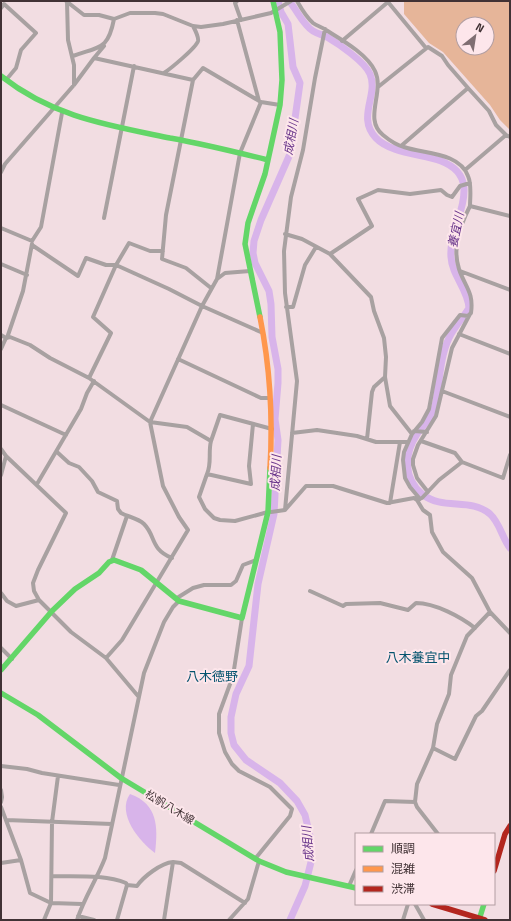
<svg xmlns="http://www.w3.org/2000/svg" width="511" height="921" font-family="'Titillium Web','Noto Sans JP',sans-serif">
<style>
.forest{fill:#e6b599;fill-rule:evenodd}
.water{fill:#d8b4ea}
.lines{fill:none;stroke-linecap:round;stroke-linejoin:round}
.river{stroke:#d8b4ea;stroke-width:7}
.street{stroke:#a8a1a1;stroke-width:4}
.fast{stroke:#63d668;stroke-width:5.5}
.slow{stroke:#ff974d;stroke-width:5.5}
.jam{stroke:#b3261e;stroke-width:5.5}
.labels{text-anchor:middle;stroke-width:4;stroke-linejoin:round;paint-order:stroke}
.street-label{font-size:11px;fill:#413235;stroke:#fde6eb}
.water-label{font-size:12px;font-style:italic;fill:#68348a;stroke:#fde6eb}
.quarter-label{font-size:13px;fill:#04536e;stroke:#fde6eb}
</style>
<rect width="100%" height="100%" fill="#f2dde2"/>
<path class="forest" d="M 404,1 L 510,1 L 510,130 L 500,120 L 490,105 L 443,52 L 429,43 L 404,14 ZM 463,24 L 487,24 L 487,48 L 463,48 Z"/>
<path class="water" d="M 130,794 C 158,804 158,827 155,853 C 140,842 116,814 130,794 Z"/>
<g class="lines">
<path class="river" d="M 278,1 L 281,12 L 288,24 L 293,67 L 300,83 L 290,154 L 261,220 L 254,241 L 253,253 L 255,263 L 269,291 L 271,304 L 272,337 L 278,369 L 278,383 L 275,419 L 278,440 L 276,475 L 274,514 L 258,584 L 249,666 L 236,694 L 231,717 L 231,733 L 234,745 L 246,760 L 280,783 L 297,801 L 305,815 L 310,836 L 311,862 L 305,886 L 290,920
M 289,1 C 297,10 303,25 313,31 C 318,34 323,35 327,37 C 339,44 365,62 370,74 C 379,95 356,117 376,138 C 390,153 422,154 441,161 C 488,179 448,224 451,257 C 452,276 468,289 469,308 C 463,318 454,327 449,338 C 439,359 440,384 435,406 C 432,418 424,424 417,434 C 404,454 403,478 422,494 C 443,511 470,497 490,514 C 500,523 502,538 510,548"/>
<path class="street" d="M 66,1 L 84,15 L 99,15 L 114,19 L 130,13 L 155,13 L 163,14 L 193,26 L 201,27 L 223,24 L 271,13 L 291,1
M 237,1 L 235,3 L 241,20
M 297,1 C 301,8 306,17 313,23 C 317,26 322,27 326,30 C 342,40 367,54 375,71 C 385,92 363,119 383,135 C 389,140 396,145 404,147 C 424,154 459,152 468,176 C 472,185 470,197 470,206
M 67,2 L 68,40 L 74,65 L 74,85
M 1,8 L 4,4 L 36,33 L 21,50 L 16,68 L 6,80
M 237,20 L 259,101
M 342,41 L 388,2 L 426,48
M 73,56 C 100,46 108,50 114,19
M 94,58 L 104,46
M 164,73 C 170,69 196,48 198,41 C 199,37 195,30 193,26
M 193,80 L 203,68 L 261,102 L 280,105
M 378,87 L 428,47 L 442,56 L 448,65 L 468,88
M 261,102 L 240,153 L 217,279 L 202,306 L 263,333
M 401,146 L 468,88 L 489,111 L 496,125 L 506,135
M 465,170 L 506,135 L 510,137
M 1,172 L 5,164 L 74,85 L 94,58 L 193,80 L 166,215 L 162,259 L 186,268 L 211,288
M 104,218 L 134,66
M 1,228 L 32,241 L 41,227 L 62,113
M 285,234 L 302,239 L 330,254 L 371,297 L 374,311 L 384,338 L 386,357 L 385,377 L 390,406 L 412,434
M 32,245 L 78,276 L 86,258 L 106,265 L 116,265 L 129,243 L 150,251 L 163,251
M 330,254 L 372,226 L 358,199 L 378,190 L 410,194 L 441,190 L 447,195 L 452,197 L 460,186 L 470,183
M 1,264 L 27,275
M 460,271 L 510,290
M 217,279 L 225,273 L 250,271
M 286,307 L 293,307 L 305,265 L 316,247
M 459,334 L 510,354
M 1,335 L 6,338 L 10,337 L 30,345 L 50,358 L 89,378 L 150,422 L 187,427 L 211,441 L 220,415 L 272,429
M 7,338 L 23,291 L 32,244
M 1,349 L 6,338
M 178,359 L 261,398 L 270,398
M 89,378 L 111,333 L 93,317 L 116,265 L 169,289 L 202,306 L 150,422 L 163,486 L 179,517 L 188,530 L 122,640 L 106,658
M 442,391 L 510,417
M 1,405 L 66,435
M 414,431 L 427,432
M 292,433 L 317,430 L 357,436 L 376,442 L 408,442
M 367,439 L 372,392 L 374,387 L 385,377
M 211,441 C 208,452 212,463 207,474 L 251,484 L 249,466 L 253,424
M 1,449 L 6,456 L 1,475
M 57,452 L 69,463 L 79,467 L 92,481 L 98,492 L 117,501 L 118,509 L 121,513 C 128,517 138,518 144,524 C 156,536 150,549 172,558
M 6,456 L 66,513 L 38,570 L 33,583 L 34,591 L 39,600 L 71,632 L 106,658 L 138,696
M 462,462 L 503,478 L 510,455
M 207,474 L 199,497 L 205,509 L 214,518 L 220,520 L 235,521 L 268,512
M 37,484 L 81,409 L 87,393 L 94,381
M 428,492 L 417,478 L 413,465 L 413,459 L 418,445 L 436,416 L 452,348 L 470,314
M 420,499 L 410,487 L 405,478 L 403,460 L 404,452 L 412,434 L 422,422 L 429,409 L 442,338 L 460,315 L 468,316 L 471,313 C 474,292 465,287 459,269 C 452,247 460,226 470,206 L 510,216
M 417,500 L 423,510 L 430,515 L 432,532 L 443,552 L 472,578 L 490,612 L 510,633
M 390,503 L 400,442
M 285,510 L 297,381 L 285,293 L 284,251 L 291,197 L 303,150 L 315,78 L 325,29
M 271,512 L 285,510 L 306,486 L 333,486 L 387,503 L 414,498 L 417,500 L 422,498 L 439,480 L 462,462 L 455,453 L 421,441
M 112,560 L 127,516
M 310,591 L 343,606 L 346,604 L 380,603 L 408,610 L 416,603 C 435,603 461,617 475,628
M 1,593 L 7,601 L 16,606 L 39,600
M 177,598 L 193,588 L 204,585 L 231,585 L 236,581 L 243,565 L 256,560
M 242,618 L 233,676 L 219,714 L 219,733 L 225,752 L 232,764 L 239,771 L 270,787 L 292,809 L 290,816 L 255,859
M 1,648 L 12,659
M 433,748 L 455,759 L 476,716 L 482,711 L 510,670
M 1,766 L 27,769 L 42,773 L 119,785
M 58,776 L 52,822 L 51,903 L 82,904
M 1,790 L 2,797 L 1,802
M 1,807 L 21,860 L 30,893 L 51,903 L 44,920
M 6,820 L 112,824
M 371,834 L 385,801 L 415,802
M 438,834 L 417,807 L 415,802 L 417,784 L 433,748 L 437,724 L 449,694 L 451,675 L 467,636 L 490,612
M 1,863 L 21,860
M 52,876 C 75,877 104,874 126,883 L 127,885
M 349,886 L 356,870
M 415,904 L 424,920
M 78,916 L 94,920
M 77,920 C 84,898 97,879 105,858 L 144,673 L 164,622 L 173,607 L 179,601
M 117,920 L 127,885 L 137,886 C 143,877 161,863 173,862
M 164,920 L 173,862 L 181,863 L 245,903
M 229,920 L 248,899 L 259,861
M 403,920 L 408,904"/>
<path class="fast" d="M 1,76 C 53,117 107,125 170,138 C 203,144 236,152 268,160
M 260,317 L 245,244 L 248,223 L 265,174 L 280,105 L 282,80 L 280,32 L 273,1
M 1,670 L 52,611 L 75,589 L 99,573 L 109,562 L 114,560 L 141,570 L 179,601 L 242,618 L 268,512 L 270,468
M 1,693 L 38,715 L 121,778 L 259,861 L 286,872 L 356,888
M 479,920 L 484,904"/>
<path class="slow" d="M 260,317 C 270,367 273,418 270,468"/>
<path class="jam" d="M 494,871 L 505,834 L 510,826
M 432,904 L 485,920"/>
</g>
<g class="labels">
<g class="street-label">
<text transform="translate(170 807) rotate(31)" y="4">松帆八木線</text>
</g>
<g class="water-label">
<text transform="translate(291 137) rotate(-80)" y="4">成相川</text>
<text transform="translate(456 230) rotate(-78)" y="4">養宜川</text>
<text transform="translate(276 473) rotate(-87)" y="4">成相川</text>
<text transform="translate(308 844) rotate(-95)" y="4">成相川</text>
</g>
<g class="quarter-label">
<text x="418" y="662">八木養宜中</text>
<text x="212" y="681">八木徳野</text>
</g>
</g>
<rect width="511" height="921" fill="none" stroke="#413235" stroke-width="4"/>
<rect x="355" y="833" width="140" height="72" fill="#fde6eb" stroke="#b29ea2"/>
<rect x="363" y="846" width="20" height="6" fill="#63d668" stroke="#b29ea2"/>
<text x="391" y="853" font-size="12" fill="#413235">順調</text>
<rect x="363" y="866" width="20" height="6" fill="#ff974d" stroke="#b29ea2"/>
<text x="391" y="873" font-size="12" fill="#413235">混雑</text>
<rect x="363" y="886" width="20" height="6" fill="#b3261e" stroke="#b29ea2"/>
<text x="391" y="893" font-size="12" fill="#413235">渋滞</text>
<g transform="translate(475 36) rotate(30)"><circle r="19" fill="#fde6eb" stroke="#b29ea2"/>
<path d="M0-3L7 15L0 10L-7 15Z" fill="#7f6e72"/>
<text y="-6" font-size="11" font-weight="bold" text-anchor="middle" fill="#413235">N</text>
</g>
</svg>
